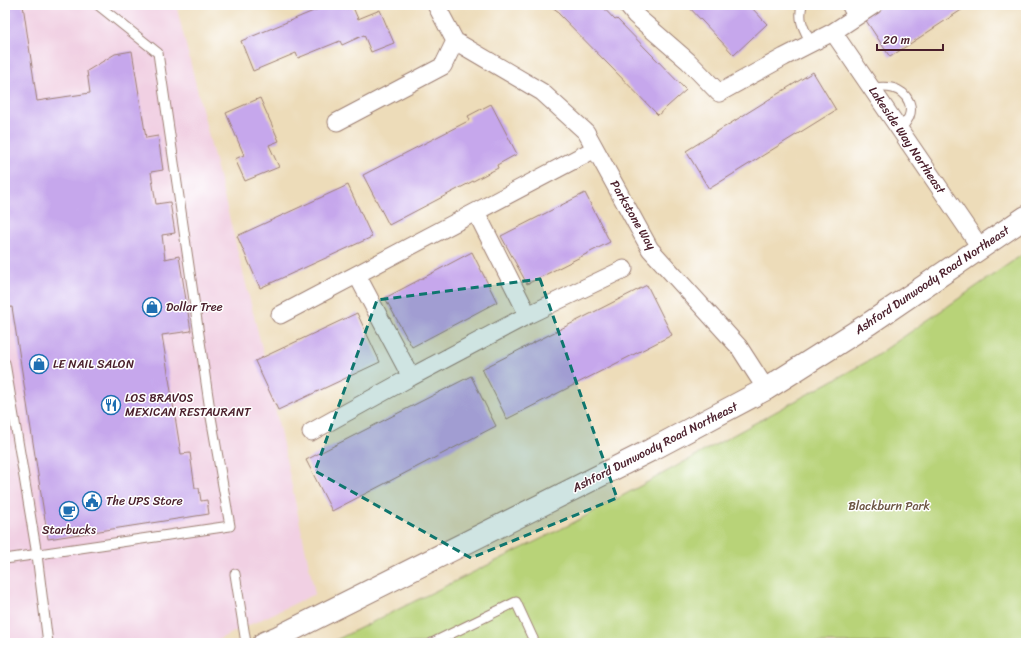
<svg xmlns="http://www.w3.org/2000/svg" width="1031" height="648" font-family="Sriracha,sans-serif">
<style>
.built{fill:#f1d0e3}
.green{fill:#b8d378;stroke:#817952}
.building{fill:#c6a7ec}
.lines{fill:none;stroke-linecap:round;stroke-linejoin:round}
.lane-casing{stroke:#9c7e72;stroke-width:11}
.street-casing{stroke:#9c7e72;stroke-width:19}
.secondary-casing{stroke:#9c7e72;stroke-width:24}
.lane{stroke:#fff;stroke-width:9}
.street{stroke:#fff;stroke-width:17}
.secondary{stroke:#fff;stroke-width:22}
.marked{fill:#0f766e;fill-opacity:0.2;stroke:#0f766e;stroke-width:3;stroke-dasharray:8 5;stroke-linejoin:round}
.labels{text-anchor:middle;stroke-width:3;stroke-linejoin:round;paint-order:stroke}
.street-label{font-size:12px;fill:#4a1f2b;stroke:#fff}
.poi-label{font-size:12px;fill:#4a1f2b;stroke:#fff;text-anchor:start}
.park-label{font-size:12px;fill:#6b5542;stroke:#fff}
</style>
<rect width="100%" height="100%" fill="#fff"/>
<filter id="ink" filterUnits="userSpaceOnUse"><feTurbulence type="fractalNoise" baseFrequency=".025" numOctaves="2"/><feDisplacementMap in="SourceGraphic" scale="8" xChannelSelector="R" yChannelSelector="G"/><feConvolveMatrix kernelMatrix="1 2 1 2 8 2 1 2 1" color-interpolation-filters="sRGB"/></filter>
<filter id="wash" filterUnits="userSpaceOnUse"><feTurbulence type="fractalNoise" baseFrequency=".012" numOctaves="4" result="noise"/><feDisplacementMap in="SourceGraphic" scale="16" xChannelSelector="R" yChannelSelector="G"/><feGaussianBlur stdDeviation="0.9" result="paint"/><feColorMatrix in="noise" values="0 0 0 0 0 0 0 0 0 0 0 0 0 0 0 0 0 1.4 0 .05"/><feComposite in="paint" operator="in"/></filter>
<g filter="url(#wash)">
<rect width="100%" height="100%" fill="#eddcb9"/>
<path class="built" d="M 5,5 L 176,5 L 264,356 L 315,594 L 211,643 L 5,643 Z"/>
<path class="green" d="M 1026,252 L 1026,643 L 330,643 L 571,524 L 870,360 Z"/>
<g id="blocks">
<path class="building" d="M 5,5 L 23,5 L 37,101 L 90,93 L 87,71 L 115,54 L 132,51 L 146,138 L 158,136 L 163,170 L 151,172 L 156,204 L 170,202 L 175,233 L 162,235 L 165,259 L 179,256 L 191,331 L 162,335 L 181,454 L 190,453 L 195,488 L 199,488 L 201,501 L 207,500 L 209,514 L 48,539 L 12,307 L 5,308 Z
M 328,5 L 352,5 L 358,19 L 380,10 L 394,43 L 371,52 L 364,35 L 342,45 L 340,41 L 298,58 L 296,53 L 253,71 L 241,41 Z
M 554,5 L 601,5 L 615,20 L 617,19 L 686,90 L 658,115 L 558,13 L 559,12 L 552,7 Z
M 687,5 L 753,5 L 751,7 L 767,24 L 734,55 Z
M 880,5 L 969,5 L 890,57 L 863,16 Z
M 813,72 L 836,110 L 709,189 L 686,151 Z
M 260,98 L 279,141 L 269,145 L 279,167 L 245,181 L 235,159 L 244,155 L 226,113 Z
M 491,104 L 517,154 L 497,165 L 498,168 L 389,225 L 363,175 L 470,120 L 468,116 Z
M 348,185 L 372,237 L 260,288 L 237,236 Z
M 585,193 L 610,242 L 527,284 L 501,236 Z
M 472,252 L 497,302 L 412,347 L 385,298 Z
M 647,285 L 672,335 L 507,419 L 482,369 Z
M 357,313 L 380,362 L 278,410 L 255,361 Z
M 471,376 L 496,426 L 332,511 L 306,460 Z"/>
</g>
</g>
<g filter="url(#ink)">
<use href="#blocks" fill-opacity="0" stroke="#9c7e72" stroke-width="1"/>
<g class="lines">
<g class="lane-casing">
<path id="lane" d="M 802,5 C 798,21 804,29 811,43
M 846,5 L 853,19
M 872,88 C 886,86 902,86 909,102 C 911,107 911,112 909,117 C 907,121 903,126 900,129
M 5,363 L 37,555 L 48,643
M 5,559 L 230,526 L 211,417 L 158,53 L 98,5
M 235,574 L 246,643
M 432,643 L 516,602 L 535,643"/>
</g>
<g class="street-casing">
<path id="street" d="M 436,5 L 455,41 L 542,92 L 586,132 L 650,249 L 739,347 L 766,389
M 627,5 L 635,15 L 688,61 L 719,93 L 784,57 L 833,32 L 874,5
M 833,32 L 980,247
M 337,122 L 443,66 L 455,41
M 280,315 L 595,149
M 528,315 L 624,269
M 411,377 L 528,315 L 476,212
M 311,432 L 411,377 L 357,275"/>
</g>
<g class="secondary-casing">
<path id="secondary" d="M 264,643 L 278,637 L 651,450 L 766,389 L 870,323 L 1026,217"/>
</g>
<use href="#lane" class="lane"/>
<use href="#street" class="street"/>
<use href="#secondary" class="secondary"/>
</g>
</g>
<path class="marked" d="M 540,279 L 617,498 L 471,558 L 315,471 L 377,300 Z"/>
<defs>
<g id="shop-ring" transform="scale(1)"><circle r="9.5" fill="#fff" stroke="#1f6fb2" stroke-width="1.5"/><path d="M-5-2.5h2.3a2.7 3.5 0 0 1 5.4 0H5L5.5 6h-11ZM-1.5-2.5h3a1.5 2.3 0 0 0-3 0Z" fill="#1f6fb2"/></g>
<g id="restaurant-ring" transform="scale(1)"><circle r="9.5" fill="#fff" stroke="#1f6fb2" stroke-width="1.5"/><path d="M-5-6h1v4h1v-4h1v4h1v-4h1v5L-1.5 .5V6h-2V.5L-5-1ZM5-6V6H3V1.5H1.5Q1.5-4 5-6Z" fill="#1f6fb2"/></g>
<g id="civic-ring" transform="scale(1)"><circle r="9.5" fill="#fff" stroke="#1f6fb2" stroke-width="1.5"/><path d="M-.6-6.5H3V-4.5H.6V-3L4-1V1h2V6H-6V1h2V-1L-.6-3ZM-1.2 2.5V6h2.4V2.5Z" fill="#1f6fb2"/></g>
<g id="cafe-ring" transform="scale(1)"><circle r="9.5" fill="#fff" stroke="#1f6fb2" stroke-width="1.5"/><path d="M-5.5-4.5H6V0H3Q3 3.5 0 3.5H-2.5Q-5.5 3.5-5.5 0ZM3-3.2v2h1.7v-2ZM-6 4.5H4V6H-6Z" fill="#1f6fb2"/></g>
</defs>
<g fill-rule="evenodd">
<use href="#shop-ring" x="152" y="307"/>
<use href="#shop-ring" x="39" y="364"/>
<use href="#restaurant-ring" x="111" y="405"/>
<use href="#civic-ring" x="92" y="501"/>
<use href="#cafe-ring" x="69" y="511"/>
</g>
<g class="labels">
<g class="street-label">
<text transform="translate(907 140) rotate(56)" y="4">Lakeside Way Northeast</text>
<text transform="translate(633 215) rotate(60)" y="4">Parkstone Way</text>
<text transform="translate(932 280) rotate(-34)" y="4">Ashford Dunwoody Road Northeast</text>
<text transform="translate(655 447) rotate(-27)" y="4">Ashford Dunwoody Road Northeast</text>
</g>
<g class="poi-label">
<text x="166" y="311">Dollar Tree</text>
<text x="53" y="368">LE NAIL SALON</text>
<text x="125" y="402">LOS BRAVOS<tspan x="125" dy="14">MEXICAN RESTAURANT</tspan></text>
<text x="106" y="505">The UPS Store</text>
<text x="69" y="534" text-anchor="middle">Starbucks</text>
</g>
<g class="park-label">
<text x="889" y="510">Blackburn Park</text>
</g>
</g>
<rect width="1031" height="648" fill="none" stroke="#fff" stroke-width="20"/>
<path d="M877 44v6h66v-6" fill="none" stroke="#4a1f2b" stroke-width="2"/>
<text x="883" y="44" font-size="12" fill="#4a1f2b" stroke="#ffffff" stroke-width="3" paint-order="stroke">20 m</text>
</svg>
